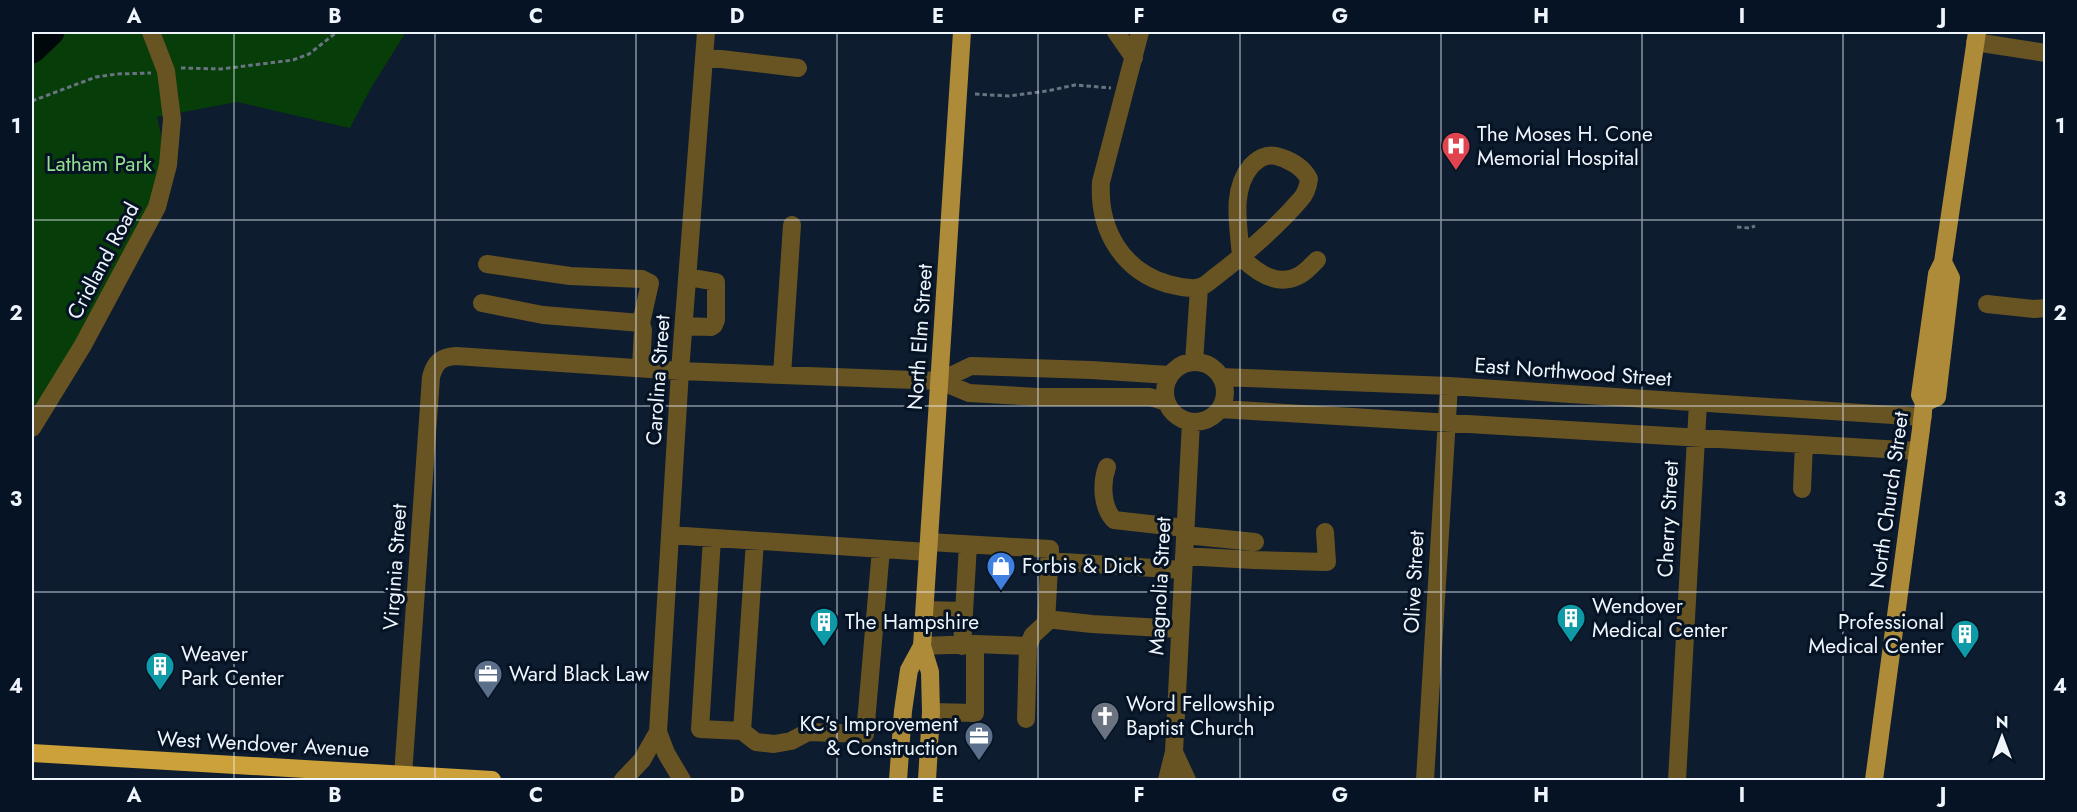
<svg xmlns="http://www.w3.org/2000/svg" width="2077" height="812" font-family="Jost,sans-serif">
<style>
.green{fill:#073d08}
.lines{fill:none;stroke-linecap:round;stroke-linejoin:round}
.river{stroke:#01080c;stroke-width:27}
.path{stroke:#687482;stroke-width:3;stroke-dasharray:4.5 3;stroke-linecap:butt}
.minor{stroke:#685322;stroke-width:18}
.major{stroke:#ae8b38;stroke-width:18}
.highway{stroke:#cca139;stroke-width:18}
.grid{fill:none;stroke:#eff5fd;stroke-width:1.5;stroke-opacity:0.55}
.labels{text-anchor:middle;stroke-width:6;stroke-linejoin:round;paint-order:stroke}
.poi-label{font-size:21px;fill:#eff5fd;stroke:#051324;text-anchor:start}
.park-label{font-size:21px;fill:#95df90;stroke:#051324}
.street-label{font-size:21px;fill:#eff5fd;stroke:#051324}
.neatline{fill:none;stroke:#eff5fd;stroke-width:2}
.grid-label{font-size:20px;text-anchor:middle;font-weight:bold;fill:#eff5fd}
</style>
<rect width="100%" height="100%" fill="#0d1c2e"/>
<path class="green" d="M 32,32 L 406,32 L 371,88 L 350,128 L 237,102 L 157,117 L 168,165 L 157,207 L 32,428 Z"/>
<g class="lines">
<path class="river" d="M 32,50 L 51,32"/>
<path class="path" d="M 181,68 L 221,69 L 293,60 L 309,54 L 337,32
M 975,94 L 1009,96 L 1047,91 L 1075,85 L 1111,88
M 32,101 L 96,77 L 117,74 L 151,73
M 1737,227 L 1749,228 L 1755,226"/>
<path class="minor" d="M 1116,32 L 1134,58
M 1140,32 L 1101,182 C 1098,229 1122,271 1168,284 C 1176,286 1192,290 1200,287 C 1205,286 1211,280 1215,277 C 1244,255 1276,228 1300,200 C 1306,194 1308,187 1309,179 C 1303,167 1289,159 1276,156 C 1265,154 1258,159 1251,166 C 1230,191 1239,227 1241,257 C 1256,272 1277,288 1300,275 C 1306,272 1312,265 1317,260
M 1975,42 L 2046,53
M 704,57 L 798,68
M 487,264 L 570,276 L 642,279 L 650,283 L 641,323 L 643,330 L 641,368
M 482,303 L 543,315 L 641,323
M 1987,304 L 2034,309 L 2046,308
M 684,326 L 711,327 L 714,325 L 716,320 L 716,282 L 688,277
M1165 392a30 30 0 1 1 60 0a30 30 0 1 1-60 0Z
M 1194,362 L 1199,288
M 782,375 L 792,225
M 1221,377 L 1449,386 L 1923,417
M 940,381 L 971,366 L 1091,370 L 1169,375
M 1220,409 L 1918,451
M 32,428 L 83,345 L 157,207 L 168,165 L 172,119 L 166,71 L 151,32
M 1107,467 C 1101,484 1102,507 1114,520 L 1185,528
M 1802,489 L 1804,444
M 670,535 L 928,552
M 1185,535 L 1255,542
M 712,538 L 700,729 L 742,731 L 755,541
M 1184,556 L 1254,560 L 1327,562 L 1325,532
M 1049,561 L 1183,570
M 925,610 L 964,611
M 1046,619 L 1092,624 L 1180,629
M 922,646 L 975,644 L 1028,646 L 1033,635 L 1046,623 L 1050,549 L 929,542
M 962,646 L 968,545
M 931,712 L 975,713 L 975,644
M 1026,719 L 1028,646
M 742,731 L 756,742 L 774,744 L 791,741 L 808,732 L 865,734 L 881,549
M 658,732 L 666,753 L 682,780
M 1174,752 L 1187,780
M 403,775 L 431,377 C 435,362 441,357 456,356 L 680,371 L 940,381 L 969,393 L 1038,397 L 1150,397 L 1166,402
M 623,780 L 642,760 L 658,732 L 680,371 L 706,32
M 1167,780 L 1174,752 L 1191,422
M 1425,780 L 1449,386
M 1677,780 L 1698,403"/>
<path class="major" d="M 1924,403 L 1937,397 L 1951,278 L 1943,262
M 898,780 L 903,711 L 909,670 L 922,646
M 927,780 L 931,712 L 930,672 L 922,646 L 962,32
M 1874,780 L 1921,429 L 1924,403 L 1920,395 L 1937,274 L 1943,262 L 1977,32"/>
<path class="highway" d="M 32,753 L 492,780"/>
</g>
<path class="grid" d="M 234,32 L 234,780M 435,32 L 435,780M 636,32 L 636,780M 837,32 L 837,780M 1038,32 L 1038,780M 1240,32 L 1240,780M 1441,32 L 1441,780M 1642,32 L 1642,780M 1843,32 L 1843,780M 32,220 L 2046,220M 32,406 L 2046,406M 32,592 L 2046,592"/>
<defs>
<g id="hospital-pin" transform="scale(1.5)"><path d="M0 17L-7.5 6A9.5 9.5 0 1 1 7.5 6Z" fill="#e0444e" stroke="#051324"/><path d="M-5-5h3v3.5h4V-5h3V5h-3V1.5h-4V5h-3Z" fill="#fff"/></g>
<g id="shop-pin" transform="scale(1.5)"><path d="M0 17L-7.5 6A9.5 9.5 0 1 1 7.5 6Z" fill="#3f7fe0" stroke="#051324"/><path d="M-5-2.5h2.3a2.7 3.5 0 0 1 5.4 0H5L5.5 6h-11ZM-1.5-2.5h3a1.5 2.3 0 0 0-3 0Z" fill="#fff"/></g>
<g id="building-pin" transform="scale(1.5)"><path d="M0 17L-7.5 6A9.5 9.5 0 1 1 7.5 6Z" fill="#0f9aa8" stroke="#051324"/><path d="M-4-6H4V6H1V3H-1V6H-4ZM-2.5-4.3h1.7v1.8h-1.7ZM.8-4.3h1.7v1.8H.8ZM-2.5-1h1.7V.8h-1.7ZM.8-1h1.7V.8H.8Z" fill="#fff"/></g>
<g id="office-pin" transform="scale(1.5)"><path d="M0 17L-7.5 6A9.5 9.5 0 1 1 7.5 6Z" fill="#5c6f8a" stroke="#051324"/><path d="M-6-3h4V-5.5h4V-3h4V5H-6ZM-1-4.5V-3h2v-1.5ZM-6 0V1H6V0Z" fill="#fff"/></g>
<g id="church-pin" transform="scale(1.5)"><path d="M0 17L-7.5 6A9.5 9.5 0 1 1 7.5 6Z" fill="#6b7280" stroke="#051324"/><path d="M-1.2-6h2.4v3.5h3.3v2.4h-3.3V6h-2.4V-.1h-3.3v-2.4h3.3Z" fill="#fff"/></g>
</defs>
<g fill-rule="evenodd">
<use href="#hospital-pin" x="1456" y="146"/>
<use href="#shop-pin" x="1001" y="566"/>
<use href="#building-pin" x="1571" y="618"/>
<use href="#building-pin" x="824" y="622"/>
<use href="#building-pin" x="1965" y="634"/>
<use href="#building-pin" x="160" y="666"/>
<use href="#office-pin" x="488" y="674"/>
<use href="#church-pin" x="1105" y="716"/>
<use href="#office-pin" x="979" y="736"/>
</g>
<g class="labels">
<g class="poi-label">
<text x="1477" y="141">The Moses H. Cone<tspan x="1477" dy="24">Memorial Hospital</tspan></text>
<text x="1022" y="573">Forbis &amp; Dick</text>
<text x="1592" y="613">Wendover<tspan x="1592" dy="24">Medical Center</tspan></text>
<text x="845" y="629">The Hampshire</text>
<text x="1944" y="629" text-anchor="end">Professional<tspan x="1944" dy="24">Medical Center</tspan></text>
<text x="181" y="661">Weaver<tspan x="181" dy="24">Park Center</tspan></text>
<text x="509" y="681">Ward Black Law</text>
<text x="1126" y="711">Word Fellowship<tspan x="1126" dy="24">Baptist Church</tspan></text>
<text x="958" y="731" text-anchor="end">KC's Improvement<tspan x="958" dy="24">&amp; Construction</tspan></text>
</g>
<g class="park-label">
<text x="99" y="171">Latham Park</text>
</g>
<g class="street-label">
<text transform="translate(103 261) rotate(-62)" y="7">Cridland Road</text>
<text transform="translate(920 337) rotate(-86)" y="7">North Elm Street</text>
<text transform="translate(1573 372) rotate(4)" y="7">East Northwood Street</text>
<text transform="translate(658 380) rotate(-86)" y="7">Carolina Street</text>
<text transform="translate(1889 500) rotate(-82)" y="7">North Church Street</text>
<text transform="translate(1668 519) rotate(-87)" y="7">Cherry Street</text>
<text transform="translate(395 567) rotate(-86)" y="7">Virginia Street</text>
<text transform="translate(1414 582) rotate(-87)" y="7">Olive Street</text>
<text transform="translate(1160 586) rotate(-87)" y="7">Magnolia Street</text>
<text transform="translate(263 744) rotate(3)" y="7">West Wendover Avenue</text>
</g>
</g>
<rect width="2077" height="812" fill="none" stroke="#051324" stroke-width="66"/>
<g transform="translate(2002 737)" stroke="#051324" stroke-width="4.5" paint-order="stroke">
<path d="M0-4.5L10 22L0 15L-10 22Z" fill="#eff5fd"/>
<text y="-9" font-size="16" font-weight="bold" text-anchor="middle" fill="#eff5fd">N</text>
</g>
<rect x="33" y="33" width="2011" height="746" class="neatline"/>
<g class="grid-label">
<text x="134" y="23">A</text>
<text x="335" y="23">B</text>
<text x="536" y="23">C</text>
<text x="737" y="23">D</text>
<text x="938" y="23">E</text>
<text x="1139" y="23">F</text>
<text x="1340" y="23">G</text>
<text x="1541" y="23">H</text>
<text x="1742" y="23">I</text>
<text x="1943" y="23">J</text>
<text x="16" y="133">1</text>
<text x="2060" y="133">1</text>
<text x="16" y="320">2</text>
<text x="2060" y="320">2</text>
<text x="16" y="506">3</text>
<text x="2060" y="506">3</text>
<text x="16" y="693">4</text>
<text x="2060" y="693">4</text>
<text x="134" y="802">A</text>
<text x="335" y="802">B</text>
<text x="536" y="802">C</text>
<text x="737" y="802">D</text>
<text x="938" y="802">E</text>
<text x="1139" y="802">F</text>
<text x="1340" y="802">G</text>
<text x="1541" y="802">H</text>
<text x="1742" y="802">I</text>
<text x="1943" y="802">J</text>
</g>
</svg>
